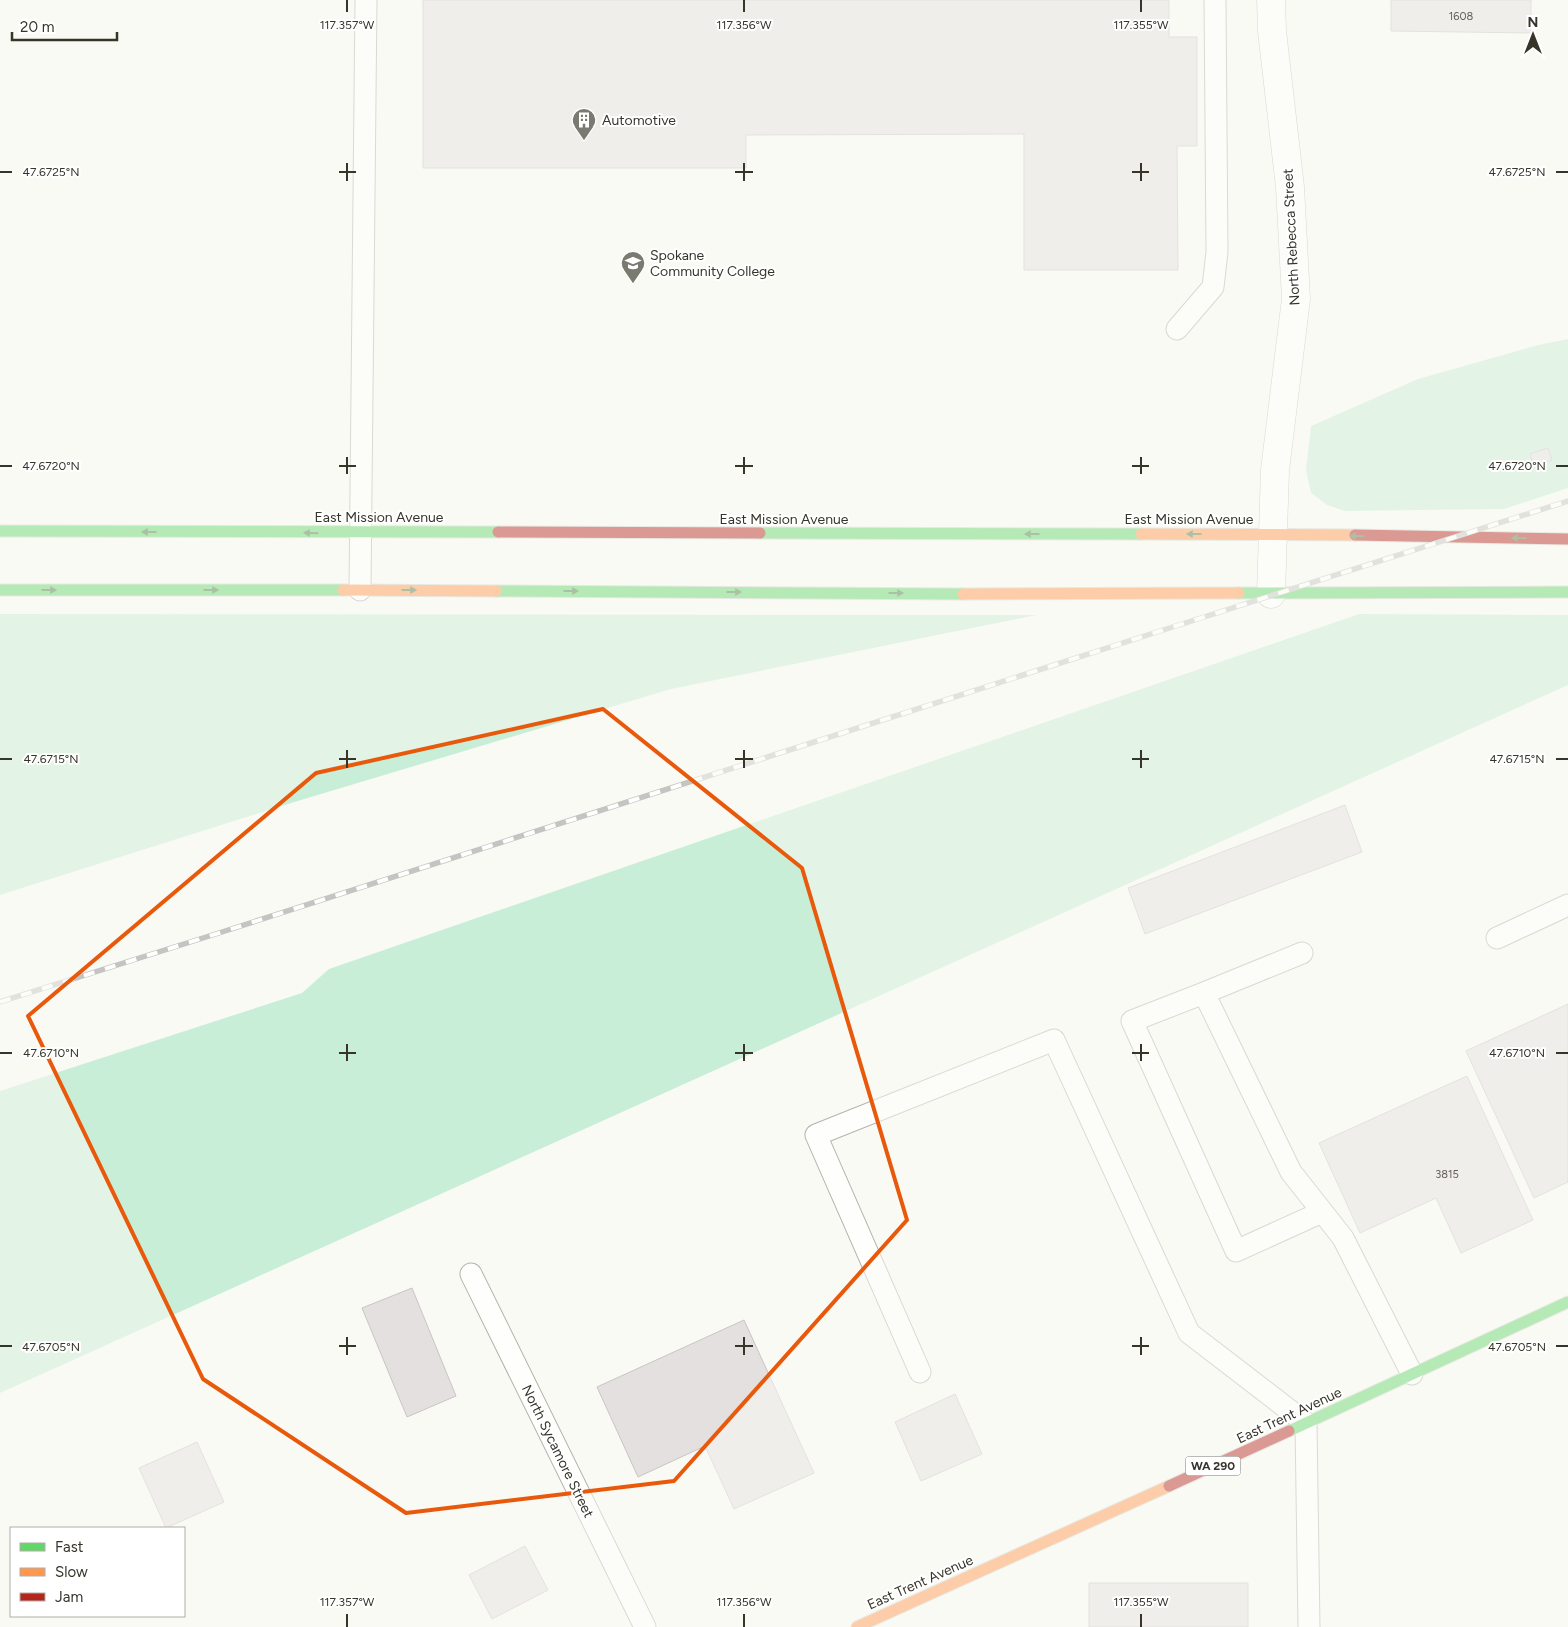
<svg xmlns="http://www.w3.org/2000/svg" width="1568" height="1627" font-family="Figtree,sans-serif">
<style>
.green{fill:#c8eed8}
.building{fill:#e5e0e0;stroke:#c9c5c5}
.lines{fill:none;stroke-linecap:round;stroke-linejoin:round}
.lane-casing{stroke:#b4b3ab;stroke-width:23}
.street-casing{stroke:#b4b3ab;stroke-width:29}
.fast-casing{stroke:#d5d5d0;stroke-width:13}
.slow-casing{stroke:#d5d5d0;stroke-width:13}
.jam-casing{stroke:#d5d5d0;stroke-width:13}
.lane{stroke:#fefefd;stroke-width:21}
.street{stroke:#fefefd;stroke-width:28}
.fast{stroke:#63d668;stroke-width:11}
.slow{stroke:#ff974d;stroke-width:11}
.jam{stroke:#b3261e;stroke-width:11}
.rail-casing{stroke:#c4c4c3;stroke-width:5.5}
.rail{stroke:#fff;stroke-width:4;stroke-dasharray:11;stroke-linecap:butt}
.oneway{fill:#4b7d46}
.marked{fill:none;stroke:#e8590c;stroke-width:4;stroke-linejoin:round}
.ticks{fill:none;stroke:#37352a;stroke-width:2}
.labels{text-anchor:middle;stroke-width:4;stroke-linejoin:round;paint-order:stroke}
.number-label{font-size:11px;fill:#626058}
.shield{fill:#fff;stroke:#73726a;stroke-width:1}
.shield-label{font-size:12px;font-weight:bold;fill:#37352a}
.poi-label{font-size:14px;fill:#37352a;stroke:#fff;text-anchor:start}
.street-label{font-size:14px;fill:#37352a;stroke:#fff}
.ticks-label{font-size:12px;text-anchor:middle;fill:#37352a;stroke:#fff;stroke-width:4;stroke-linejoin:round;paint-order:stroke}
</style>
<rect width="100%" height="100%" fill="#fafaf4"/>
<path class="green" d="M 1568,339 L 1568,488 L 1504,509 L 1345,511 L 1327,505 L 1311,493 L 1306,470 L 1311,426 L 1418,379 L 1538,345 Z
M 0,614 L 1037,615 L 671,689 L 291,803 L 0,895 Z
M 1359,614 L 1568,615 L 1568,685 L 0,1393 L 0,1091 L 302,993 L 329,969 Z"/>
<path class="building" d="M 423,0 L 1169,0 L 1169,37 L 1197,37 L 1197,146 L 1177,146 L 1178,270 L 1024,270 L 1024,134 L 746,135 L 746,168 L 423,168 Z
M 1391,0 L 1531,0 L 1531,33 L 1391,31 Z
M 1548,448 L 1552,460 L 1534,467 L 1530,454 Z
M 1345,805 L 1362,852 L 1145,934 L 1128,888 Z
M 1568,1004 L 1568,1182 L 1534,1198 L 1466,1051 Z
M 1467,1076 L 1533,1220 L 1461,1253 L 1436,1198 L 1360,1233 L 1319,1143 Z
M 412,1288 L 456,1396 L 407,1417 L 362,1308 Z
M 744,1320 L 814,1473 L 734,1509 L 705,1446 L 638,1477 L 597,1387 Z
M 955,1394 L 982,1454 L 921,1481 L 895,1422 Z
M 197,1442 L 224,1502 L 166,1528 L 139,1468 Z
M 525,1546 L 548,1590 L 492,1619 L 469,1575 Z
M 1089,1583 L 1248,1583 L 1248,1627 L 1089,1627 Z"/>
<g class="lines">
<g class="lane-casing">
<path id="lane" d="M 1177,329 L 1213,287 L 1217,252 L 1215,0
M 360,590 L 366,0
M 1497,938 L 1568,905
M 1302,953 L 1204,993 L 1291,1172 L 1343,1238 L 1412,1374
M 1204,993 L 1132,1021 L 1236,1251 L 1322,1212
M 471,1274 L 645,1627
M 920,1372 L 816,1135 L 1054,1040 L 1189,1333 L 1306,1423 L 1309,1627"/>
</g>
<g class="street-casing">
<path id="street" d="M 1271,594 L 1275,470 L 1296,299 L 1290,187 L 1272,31 L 1271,0"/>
</g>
<g class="fast-casing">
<path id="fast" d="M 0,531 L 498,532
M 760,533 L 1141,534
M 0,590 L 343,590
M 496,591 L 963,594
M 1239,593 L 1568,592
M 1289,1431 L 1568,1302"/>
</g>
<g class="slow-casing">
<path id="slow" d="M 1141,534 L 1355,535
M 343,590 L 496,591
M 963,594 L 1239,593
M 857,1627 L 1169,1486"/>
</g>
<g class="jam-casing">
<path id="jam" d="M 498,532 L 760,533
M 1355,535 L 1568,539
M 1169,1486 L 1289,1431"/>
</g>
<use href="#lane" class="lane"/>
<use href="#street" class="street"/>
<use href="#fast" class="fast"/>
<use href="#slow" class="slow"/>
<use href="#jam" class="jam"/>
<g class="rail-casing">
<path id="rail" d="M 0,1002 L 222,932 L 1157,632 L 1568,501"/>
</g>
<use href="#rail" class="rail"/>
</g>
<defs><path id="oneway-solid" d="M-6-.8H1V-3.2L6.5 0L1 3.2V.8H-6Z" transform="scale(1.25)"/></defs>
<g class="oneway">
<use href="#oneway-solid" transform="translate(149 532) rotate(-180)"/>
<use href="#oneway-solid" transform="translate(311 533) rotate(-179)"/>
<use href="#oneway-solid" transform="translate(1032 534) rotate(180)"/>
<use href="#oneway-solid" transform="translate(1194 534) rotate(180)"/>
<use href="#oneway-solid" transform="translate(1357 536) rotate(-179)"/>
<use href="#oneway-solid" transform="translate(1519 538) rotate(-180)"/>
<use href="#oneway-solid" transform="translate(49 590)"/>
<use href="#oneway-solid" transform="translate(211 590)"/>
<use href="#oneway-solid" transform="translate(409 590)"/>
<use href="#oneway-solid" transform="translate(571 591)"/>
<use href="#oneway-solid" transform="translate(734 592)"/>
<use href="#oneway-solid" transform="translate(896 593)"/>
</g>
<path d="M0 0H1568V1627H0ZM 603,709 L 802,868 L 907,1220 L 674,1481 L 406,1513 L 203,1379 L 28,1016 L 316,773 Z" fill="#fafaf4" fill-opacity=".55" fill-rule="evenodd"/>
<path class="marked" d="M 603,709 L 802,868 L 907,1220 L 674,1481 L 406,1513 L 203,1379 L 28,1016 L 316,773 Z"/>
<path class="ticks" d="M 347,0 L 347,12M 744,0 L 744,12M 1141,0 L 1141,12M 347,163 L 347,181M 744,163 L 744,181M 1141,163 L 1141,181M 0,172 L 12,172M 339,172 L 356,172M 735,172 L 753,172M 1132,172 L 1149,172M 1556,172 L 1568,172M 347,457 L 347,474M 744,457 L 744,474M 1141,457 L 1141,474M 0,466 L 12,466M 339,466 L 356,466M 735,466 L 753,466M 1132,466 L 1149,466M 1556,466 L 1568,466M 347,750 L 347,768M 744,750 L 744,768M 1141,750 L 1141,768M 0,759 L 12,759M 339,759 L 356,759M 735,759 L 753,759M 1132,759 L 1149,759M 1556,759 L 1568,759M 347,1044 L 347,1061M 744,1044 L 744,1061M 1141,1044 L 1141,1061M 0,1053 L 12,1053M 339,1053 L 356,1053M 735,1053 L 753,1053M 1132,1053 L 1149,1053M 1556,1053 L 1568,1053M 347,1337 L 347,1355M 744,1337 L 744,1355M 1141,1337 L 1141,1355M 0,1346 L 12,1346M 339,1346 L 356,1346M 735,1346 L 753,1346M 1132,1346 L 1149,1346M 1556,1346 L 1568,1346M 347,1614 L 347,1627M 744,1614 L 744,1627M 1141,1614 L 1141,1627"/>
<defs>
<g id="building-pin" transform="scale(1.25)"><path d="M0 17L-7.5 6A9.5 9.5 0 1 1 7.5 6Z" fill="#7b7a71" stroke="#fff"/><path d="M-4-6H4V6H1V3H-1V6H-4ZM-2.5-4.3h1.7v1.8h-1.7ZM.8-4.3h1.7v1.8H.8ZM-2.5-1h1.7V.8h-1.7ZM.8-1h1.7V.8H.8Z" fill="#fff"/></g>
<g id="university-pin" transform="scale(1.25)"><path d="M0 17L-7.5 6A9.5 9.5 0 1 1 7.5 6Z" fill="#7b7a71" stroke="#fff"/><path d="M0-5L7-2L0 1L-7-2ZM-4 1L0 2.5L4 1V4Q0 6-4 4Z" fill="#fff"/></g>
</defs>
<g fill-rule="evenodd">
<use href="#building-pin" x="584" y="120"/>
<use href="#university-pin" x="633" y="263"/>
</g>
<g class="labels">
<g class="number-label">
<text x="1461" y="20">1608</text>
<text x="1447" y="1178">3815</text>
</g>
<rect class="shield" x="1185.5" y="1456.5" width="55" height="19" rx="4"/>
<g class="shield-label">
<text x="1213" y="1470">WA 290</text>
</g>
<g class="poi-label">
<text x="602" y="125">Automotive</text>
<text x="650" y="260">Spokane<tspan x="650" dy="16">Community College</tspan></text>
</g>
<g class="street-label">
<text transform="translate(1291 237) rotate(-93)" y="5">North Rebecca Street</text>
<text x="379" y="522">East Mission Avenue</text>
<text x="784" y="524">East Mission Avenue</text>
<text x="1189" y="524">East Mission Avenue</text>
<text transform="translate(1289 1415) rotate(-25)" y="5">East Trent Avenue</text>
<text transform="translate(558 1451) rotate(64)" y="5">North Sycamore Street</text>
<text transform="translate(920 1582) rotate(-24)" y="5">East Trent Avenue</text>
</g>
</g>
<g class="ticks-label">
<text x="347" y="29">117.357°W</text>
<text x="744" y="29">117.356°W</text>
<text x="1141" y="29">117.355°W</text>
<text x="51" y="176">47.6725°N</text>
<text x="1517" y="176">47.6725°N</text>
<text x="51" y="470">47.6720°N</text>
<text x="1517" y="470">47.6720°N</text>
<text x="51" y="763">47.6715°N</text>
<text x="1517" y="763">47.6715°N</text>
<text x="51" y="1057">47.6710°N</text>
<text x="1517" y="1057">47.6710°N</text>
<text x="51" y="1351">47.6705°N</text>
<text x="1517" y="1351">47.6705°N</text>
<text x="347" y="1606">117.357°W</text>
<text x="744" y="1606">117.356°W</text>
<text x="1141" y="1606">117.355°W</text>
</g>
<rect x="10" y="1527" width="175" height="90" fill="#ffffff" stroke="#afaeaa"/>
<rect x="20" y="1543" width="25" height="8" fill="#63d668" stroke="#afaeaa"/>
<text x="55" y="1552" font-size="15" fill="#37352a">Fast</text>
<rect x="20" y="1568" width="25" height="8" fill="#ff974d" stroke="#afaeaa"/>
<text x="55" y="1577" font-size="15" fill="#37352a">Slow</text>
<rect x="20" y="1593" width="25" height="8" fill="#b3261e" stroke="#afaeaa"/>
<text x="55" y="1602" font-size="15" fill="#37352a">Jam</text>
<g transform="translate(1533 35)" stroke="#ffffff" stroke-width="4" paint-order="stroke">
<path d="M0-4L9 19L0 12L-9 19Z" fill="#37352a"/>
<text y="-8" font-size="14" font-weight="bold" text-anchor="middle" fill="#37352a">N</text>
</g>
<path d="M12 32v8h105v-8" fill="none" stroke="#37352a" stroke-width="2.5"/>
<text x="20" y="32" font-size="15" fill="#37352a" stroke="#ffffff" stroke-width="4" paint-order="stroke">20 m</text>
</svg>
